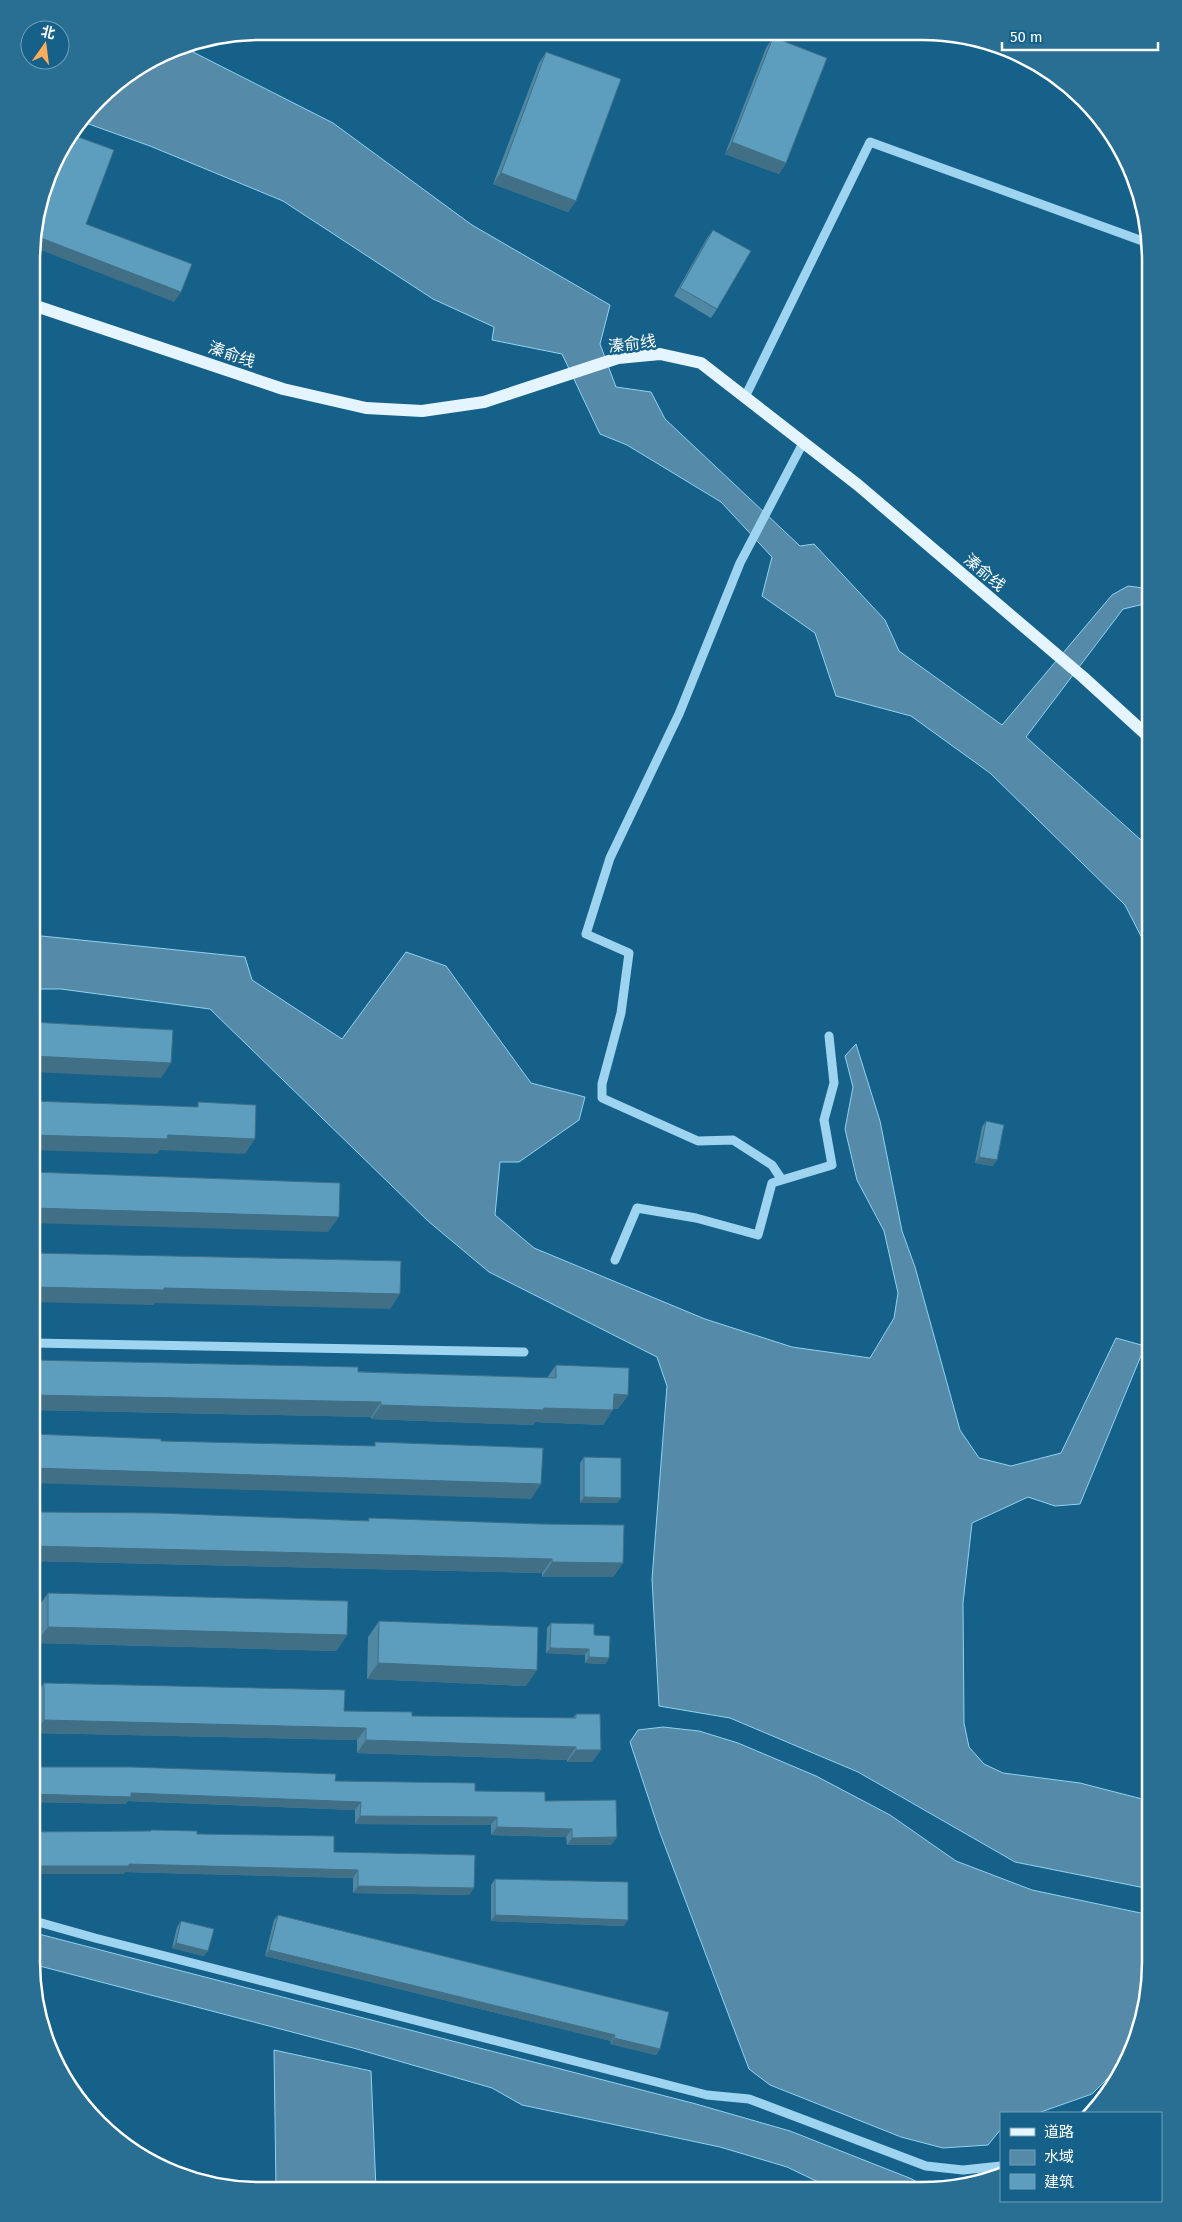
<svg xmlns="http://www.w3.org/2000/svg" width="1182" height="2222" font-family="'Fira Sans','Noto Sans SC',sans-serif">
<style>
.water{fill:#558ba8;stroke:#90d2f2}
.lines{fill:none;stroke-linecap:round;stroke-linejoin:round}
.minor{stroke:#9ed4ef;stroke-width:9}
.major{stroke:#e5f5ff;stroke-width:12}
.wall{fill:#5088a4}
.shaded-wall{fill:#416f86}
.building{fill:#5d9ebf;stroke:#416f86}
.labels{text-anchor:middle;stroke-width:5;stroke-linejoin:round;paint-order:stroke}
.street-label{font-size:16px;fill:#fff;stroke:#16618a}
.rim{fill:none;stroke:#fff;stroke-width:2.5}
</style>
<rect width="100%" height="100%" fill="#16618a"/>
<path class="water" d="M 180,47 L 187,49 L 333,123 L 472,225 L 610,305 L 600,344 L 616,387 L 651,392 L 665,419 L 800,546 L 814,544 L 885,620 L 899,651 L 1002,725 L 1112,595 L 1128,586 L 1151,589 L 1151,607 L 1140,605 L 1123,609 L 1026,737 L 1151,849 L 1151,949 L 1144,942 L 1125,905 L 990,773 L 911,716 L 836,696 L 815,633 L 762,596 L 772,557 L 721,502 L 627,445 L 600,434 L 562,354 L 492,340 L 494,327 L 433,299 L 283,201 L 150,146 L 83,122 L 109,88 L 173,49 Z
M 32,935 L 245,957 L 252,980 L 342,1039 L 406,952 L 446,966 L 531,1083 L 585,1097 L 579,1120 L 519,1162 L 500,1162 L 495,1215 L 534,1248 L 705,1319 L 792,1347 L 870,1358 L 894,1318 L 898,1293 L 884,1231 L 857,1180 L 845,1129 L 853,1087 L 845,1056 L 856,1044 L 880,1121 L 902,1231 L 915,1267 L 960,1430 L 979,1458 L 1011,1466 L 1061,1453 L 1116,1338 L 1145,1346 L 1080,1504 L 1055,1506 L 1028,1497 L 972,1523 L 963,1603 L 964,1723 L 969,1747 L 984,1764 L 1003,1773 L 1080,1783 L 1150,1801 L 1150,1889 L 1015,1862 L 858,1772 L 730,1718 L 659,1706 L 652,1579 L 667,1386 L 657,1357 L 489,1272 L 428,1221 L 210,1009 L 61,989 L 32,989 Z
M 663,1727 L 699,1731 L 738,1743 L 816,1776 L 890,1815 L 956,1861 L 1032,1890 L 1150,1915 L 1150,1977 L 1133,2049 L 1118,2076 L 1107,2079 L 1092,2094 L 1038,2113 L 1001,2113 L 1001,2129 L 988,2145 L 943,2148 L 901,2137 L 770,2085 L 749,2069 L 660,1833 L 630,1742 L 638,1730 Z
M 31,1932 L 696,2104 L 790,2131 L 912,2179 L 929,2190 L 837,2191 L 787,2167 L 720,2147 L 522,2105 L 492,2088 L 357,2049 L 32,1964 Z
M 274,2050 L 371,2071 L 376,2189 L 276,2189 Z"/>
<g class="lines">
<path class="minor" d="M 745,397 L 870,142 L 1148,243
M 782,1180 L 772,1165 L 733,1140 L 698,1141 L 602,1098 L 602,1084 L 621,1013 L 629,953 L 586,934 L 610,858 L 679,714 L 740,563 L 803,443
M 615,1260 L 637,1208 L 696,1218 L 758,1235 L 772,1183 L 832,1165 L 824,1120 L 834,1083 L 829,1036
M 32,1343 L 524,1352
M 31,1920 L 95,1938 L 707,2095 L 749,2099 L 926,2166 L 963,2170 L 1001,2166"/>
<path class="major" d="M 33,305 L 283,389 L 366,408 L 422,411 L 484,402 L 618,358 L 660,354 L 701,363 L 858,485 L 1083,677 L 1151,739"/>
</g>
<path class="wall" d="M 773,37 L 786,163 L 779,174 L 725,154 L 766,48 Z
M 546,52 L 576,201 L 568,212 L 493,184 L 539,63 Z
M 713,230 L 717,309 L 711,318 L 674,296 L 707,238 Z
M 986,1121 L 993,1166 L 975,1163 L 982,1127 Z
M 32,1360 L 547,1378 L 556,1365 L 628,1395 L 618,1409 L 613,1409 L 603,1425 L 535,1422 L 533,1425 L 371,1419 L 371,1417 L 32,1410 Z
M 584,1457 L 621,1498 L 617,1503 L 580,1503 L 580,1463 Z
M 32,1512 L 367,1521 L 369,1518 L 623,1563 L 613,1577 L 542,1577 L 542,1573 L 32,1561 Z
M 48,1593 L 347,1635 L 336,1651 L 36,1643 L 37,1609 Z
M 379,1621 L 526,1686 L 367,1679 L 368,1637 Z
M 551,1623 L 594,1635 L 609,1658 L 605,1664 L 585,1663 L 585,1655 L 546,1653 L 547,1628 Z
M 44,1683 L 344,1711 L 412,1716 L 573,1718 L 576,1714 L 592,1762 L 567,1762 L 567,1760 L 357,1753 L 357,1740 L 35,1733 L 35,1696 Z
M 335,1781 L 475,1791 L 545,1801 L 617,1837 L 611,1845 L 567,1845 L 566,1837 L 491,1835 L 491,1825 L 355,1824 L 355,1810 L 128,1801 L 125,1804 L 31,1802 Z
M 151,1830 L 197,1834 L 334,1852 L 474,1888 L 469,1895 L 353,1893 L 353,1878 L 125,1872 L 123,1874 L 31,1874 L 31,1832 L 150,1831 Z
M 495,1879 L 624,1926 L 491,1921 L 491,1885 Z
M 278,1915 L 660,2049 L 656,2055 L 610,2044 L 611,2041 L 265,1956 L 274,1920 Z
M 181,1921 L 204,1956 L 172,1948 L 177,1927 Z"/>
<path class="shaded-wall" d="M 260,31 L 274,31 L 269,38 L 255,32 Z
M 816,35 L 834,35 L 831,40 Z
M 732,142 L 786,163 L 779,174 L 725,154 Z
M 501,173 L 576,201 L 568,212 L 493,184 Z
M 33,235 L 181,292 L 174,302 L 33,247 Z
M 32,1056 L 171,1063 L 161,1078 L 32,1072 Z
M 32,1135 L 168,1135 L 255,1139 L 245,1154 L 160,1150 L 157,1154 L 32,1150 Z
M 979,1157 L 997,1160 L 993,1166 L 975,1163 Z
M 32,1208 L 339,1217 L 328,1232 L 32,1223 Z
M 32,1287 L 164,1288 L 400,1294 L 390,1309 L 155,1303 L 153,1305 L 32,1302 Z
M 614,1394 L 628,1395 L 618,1409 L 604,1409 Z
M 32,1395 L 381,1402 L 371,1417 L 32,1410 Z
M 381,1405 L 544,1408 L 613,1410 L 603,1425 L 535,1422 L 533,1425 L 371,1419 Z
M 32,1468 L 541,1484 L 531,1499 L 32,1483 Z
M 584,1497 L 621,1498 L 617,1503 L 580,1503 Z
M 32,1546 L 552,1559 L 542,1573 L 32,1561 Z
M 552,1562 L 623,1563 L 613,1577 L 542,1577 Z
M 48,1627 L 347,1635 L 336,1651 L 36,1643 Z
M 550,1648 L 589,1649 L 585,1655 L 546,1653 Z
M 589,1657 L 609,1658 L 605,1664 L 585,1663 Z
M 378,1663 L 537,1670 L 526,1686 L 367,1679 Z
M 44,1720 L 366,1728 L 357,1740 L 35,1733 Z
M 366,1740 L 576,1747 L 567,1760 L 357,1753 Z
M 576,1750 L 601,1750 L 592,1762 L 567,1762 Z
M 131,1793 L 361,1802 L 355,1810 L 128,1801 L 125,1804 L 31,1802 L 31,1794 Z
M 360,1816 L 497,1817 L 491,1825 L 355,1824 Z
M 497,1827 L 572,1829 L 566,1837 L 491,1835 Z
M 617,1837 L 611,1845 L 567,1845 L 572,1838 Z
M 129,1864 L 358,1870 L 353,1878 L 125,1872 L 123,1874 L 31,1874 L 31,1866 Z
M 358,1886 L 474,1888 L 469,1895 L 353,1893 Z
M 495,1915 L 628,1920 L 624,1926 L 491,1921 Z
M 176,1943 L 208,1951 L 204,1956 L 172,1948 Z
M 269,1950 L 615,2035 L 611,2041 L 265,1956 Z
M 614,2038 L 660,2049 L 656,2055 L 610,2044 Z"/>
<path class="building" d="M 773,37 L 827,58 L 786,163 L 732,142 Z
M 546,52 L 621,79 L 576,201 L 501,173 Z
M 73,135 L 114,150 L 86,224 L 192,264 L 181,292 L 33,235 L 33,231 L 55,159 Z
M 713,230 L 751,251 L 717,309 L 680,288 Z
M 32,1022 L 173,1030 L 171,1063 L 32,1056 Z
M 32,1101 L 198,1107 L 198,1102 L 256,1105 L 255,1139 L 168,1135 L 167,1139 L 32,1135 Z
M 986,1121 L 1004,1125 L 997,1160 L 979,1157 Z
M 32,1172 L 340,1183 L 339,1217 L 32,1208 Z
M 32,1253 L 401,1261 L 400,1294 L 164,1288 L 164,1290 L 32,1287 Z
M 32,1360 L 358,1367 L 358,1372 L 556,1378 L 556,1365 L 629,1368 L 628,1395 L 614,1394 L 613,1410 L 544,1408 L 543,1410 L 381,1405 L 381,1402 L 32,1395 Z
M 32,1434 L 161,1439 L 161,1441 L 375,1446 L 375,1442 L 543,1448 L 541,1484 L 32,1468 Z
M 584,1457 L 621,1458 L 621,1498 L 584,1497 Z
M 32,1512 L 158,1513 L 369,1521 L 369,1518 L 541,1524 L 624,1525 L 623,1563 L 552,1562 L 552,1559 L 32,1546 Z
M 48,1593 L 348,1601 L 347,1635 L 48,1627 Z
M 379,1621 L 538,1627 L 537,1670 L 378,1663 Z
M 551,1623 L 594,1624 L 594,1635 L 610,1636 L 609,1658 L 589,1657 L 589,1649 L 550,1648 Z
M 44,1683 L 345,1690 L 344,1711 L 412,1712 L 412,1716 L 576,1718 L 576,1714 L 600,1714 L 601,1750 L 576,1750 L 576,1747 L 366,1740 L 366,1728 L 44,1720 Z
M 31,1767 L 131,1767 L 336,1774 L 335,1781 L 475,1783 L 475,1791 L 545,1792 L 545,1801 L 616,1800 L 617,1837 L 572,1838 L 572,1829 L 497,1827 L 497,1817 L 360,1816 L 361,1802 L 131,1793 L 131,1797 L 31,1794 Z
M 151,1830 L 197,1831 L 197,1834 L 334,1836 L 334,1852 L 475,1855 L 474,1888 L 358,1886 L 358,1870 L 129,1864 L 129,1866 L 31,1866 L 31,1832 L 151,1831 Z
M 495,1879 L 628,1882 L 628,1920 L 495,1915 Z
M 278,1915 L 669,2012 L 660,2049 L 614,2038 L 615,2035 L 269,1950 Z
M 181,1921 L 214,1929 L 208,1951 L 176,1943 Z"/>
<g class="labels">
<g class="street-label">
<text transform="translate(632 343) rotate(-7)" y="6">溱俞线</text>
<text transform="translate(232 354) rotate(19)" y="6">溱俞线</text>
<text transform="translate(985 572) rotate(40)" y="6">溱俞线</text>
</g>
</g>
<path d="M0 0H1182V2222H0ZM260 40H922A220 220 0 0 1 1142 260V1962A220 220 0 0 1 922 2182H260A220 220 0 0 1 40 1962V260A220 220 0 0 1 260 40Z" fill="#296e93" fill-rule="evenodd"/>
<path class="rim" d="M260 40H922A220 220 0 0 1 1142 260V1962A220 220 0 0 1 922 2182H260A220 220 0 0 1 40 1962V260A220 220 0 0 1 260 40Z"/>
<rect x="1000" y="2112" width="162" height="90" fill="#16618a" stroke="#73a0b9"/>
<rect x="1010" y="2128" width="25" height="8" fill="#e5f5ff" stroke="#73a0b9"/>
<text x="1044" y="2137" font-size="15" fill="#ffffff">道路</text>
<rect x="1010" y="2150" width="25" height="15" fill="#558ba8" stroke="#73a0b9"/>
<text x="1044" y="2162" font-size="15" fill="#ffffff">水域</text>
<rect x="1010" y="2174" width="25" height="15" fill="#5d9ebf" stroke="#73a0b9"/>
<text x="1044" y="2187" font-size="15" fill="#ffffff">建筑</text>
<g transform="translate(45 45) rotate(14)"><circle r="24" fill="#16618a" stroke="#73a0b9"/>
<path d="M0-4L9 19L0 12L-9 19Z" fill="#ffac5b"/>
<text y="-8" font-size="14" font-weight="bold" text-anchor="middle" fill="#ffffff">北</text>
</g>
<path d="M1002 42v8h156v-8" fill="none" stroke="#ffffff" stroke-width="2.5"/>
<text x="1010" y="42" font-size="15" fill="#ffffff" stroke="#16618a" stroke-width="4" paint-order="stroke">50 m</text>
</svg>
